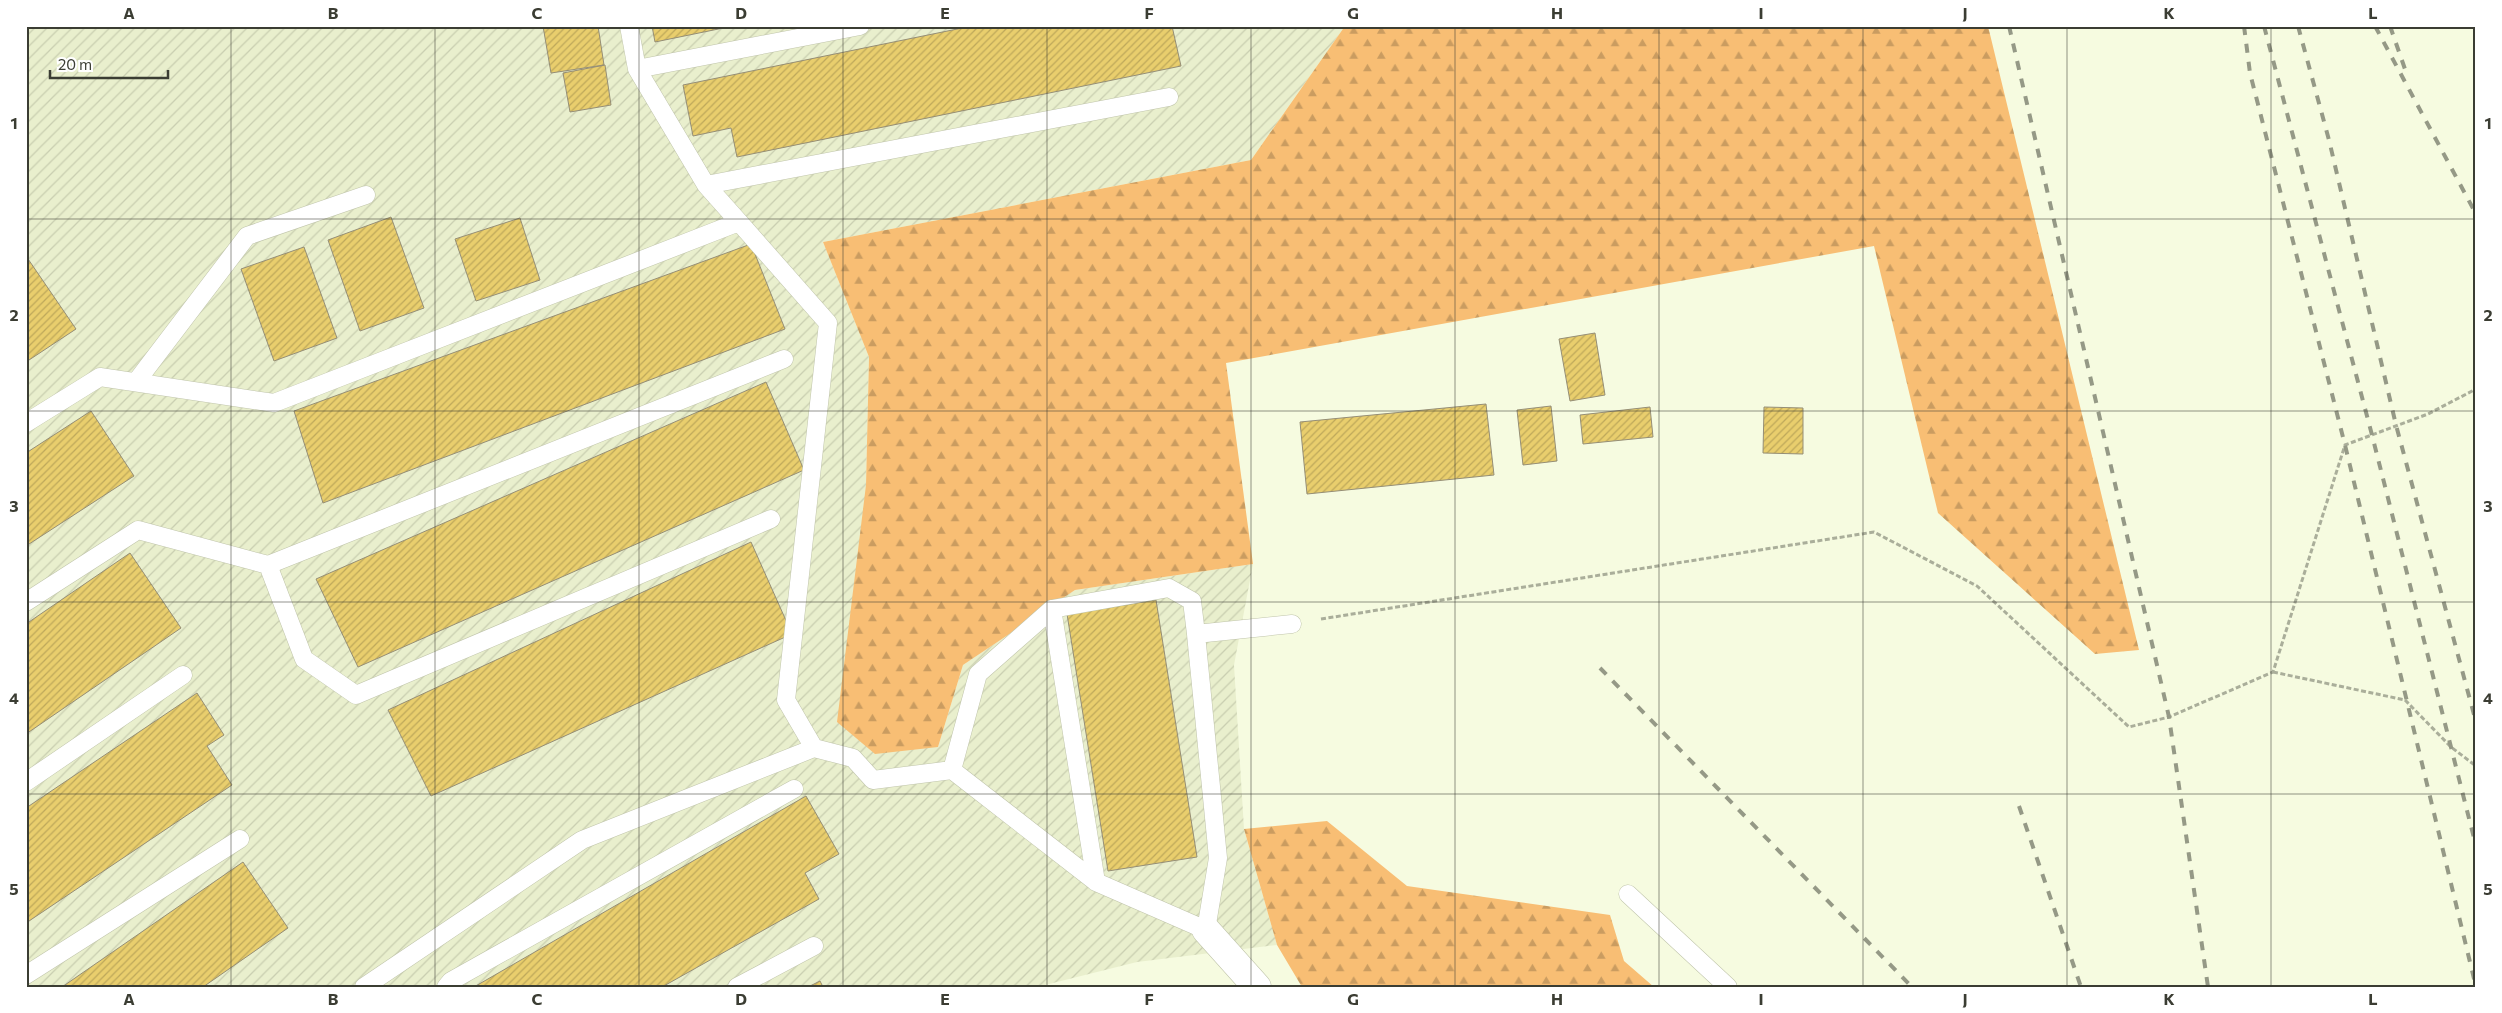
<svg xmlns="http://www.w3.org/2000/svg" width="2502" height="1013" font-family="Commissioner,sans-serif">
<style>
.industrial{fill:url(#industrial-furrows)}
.forest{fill:url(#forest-firs)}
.building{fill:url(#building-hatch);stroke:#958e76}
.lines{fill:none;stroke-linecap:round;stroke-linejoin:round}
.lane-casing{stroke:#c0c5ab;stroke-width:19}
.street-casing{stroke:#c0c5ab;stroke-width:29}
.path{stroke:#aaae9a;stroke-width:3;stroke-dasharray:5 2.5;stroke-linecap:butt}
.lane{stroke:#fff;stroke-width:18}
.street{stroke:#fff;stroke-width:28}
.rail{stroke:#959986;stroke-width:4;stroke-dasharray:9 9;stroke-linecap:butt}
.grid{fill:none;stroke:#3b3d33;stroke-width:1;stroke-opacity:0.55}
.neatline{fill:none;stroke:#3b3d33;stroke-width:2}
.grid-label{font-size:16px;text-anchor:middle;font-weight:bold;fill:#3b3d33}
</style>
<defs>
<pattern id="industrial-furrows" width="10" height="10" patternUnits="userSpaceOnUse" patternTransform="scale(1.25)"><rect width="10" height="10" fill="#e9efcd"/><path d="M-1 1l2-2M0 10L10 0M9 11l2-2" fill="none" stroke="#c9ceb0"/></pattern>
<pattern id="forest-firs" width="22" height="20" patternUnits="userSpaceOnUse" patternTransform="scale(1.25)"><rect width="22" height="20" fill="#f8be74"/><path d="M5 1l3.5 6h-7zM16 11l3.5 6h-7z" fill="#ca9c60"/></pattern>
<pattern id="building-hatch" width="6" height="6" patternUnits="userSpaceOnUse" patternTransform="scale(1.25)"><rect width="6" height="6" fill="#e9ce6d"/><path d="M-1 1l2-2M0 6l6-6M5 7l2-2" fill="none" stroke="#bea85a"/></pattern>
</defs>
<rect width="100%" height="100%" fill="#f6fbe0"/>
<path class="industrial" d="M 26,26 L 1345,26 L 1251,160 L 823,242 L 869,357 L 866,485 L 938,747 L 963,665 L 1075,590 L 1253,564 L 1234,665 L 1244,829 L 1277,945 L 1137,962 L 1037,987 L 26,987 Z"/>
<path class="forest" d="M 1345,26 L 1988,26 L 2139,650 L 2095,654 L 1938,513 L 1874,246 L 1226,363 L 1253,564 L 1075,590 L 963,665 L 938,747 L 875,754 L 837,722 L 866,485 L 869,357 L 823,242 L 1251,160 Z
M 1327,821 L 1407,886 L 1610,915 L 1624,961 L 1654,987 L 1302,987 L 1277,945 L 1244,829 Z"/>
<path class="building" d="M 543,26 L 598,26 L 604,65 L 551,73 Z
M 652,26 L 733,26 L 655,42 Z
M 972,26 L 1172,26 L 1181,66 L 737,157 L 731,128 L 693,136 L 683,85 Z
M 605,65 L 611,105 L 570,112 L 563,73 Z
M 391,217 L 424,308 L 360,331 L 328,240 Z
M 520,218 L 540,280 L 476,301 L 455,239 Z
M 751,244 L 785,329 L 323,503 L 294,411 Z
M 304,247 L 337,338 L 274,361 L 241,269 Z
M 26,256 L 76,329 L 26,362 Z
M 1595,333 L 1605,395 L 1570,401 L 1559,339 Z
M 766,382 L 804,470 L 358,667 L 316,579 Z
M 1486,404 L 1494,475 L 1307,494 L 1300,422 Z
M 1551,406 L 1557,461 L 1523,465 L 1517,410 Z
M 1650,407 L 1653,437 L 1583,444 L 1580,415 Z
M 1764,407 L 1803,408 L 1803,454 L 1763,453 Z
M 91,411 L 134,476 L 26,546 L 26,453 Z
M 751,542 L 792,634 L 431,796 L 388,710 Z
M 130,553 L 181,628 L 26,734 L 26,624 Z
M 1156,600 L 1197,857 L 1108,871 L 1067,614 Z
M 197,693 L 224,735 L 207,746 L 232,785 L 26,923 L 26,808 Z
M 806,796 L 839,854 L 805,873 L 819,899 L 662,987 L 474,987 Z
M 243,862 L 288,928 L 203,987 L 62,987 Z
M 820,981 L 823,987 L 808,987 Z"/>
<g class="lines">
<g class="lane-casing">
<path id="lane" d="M 629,26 L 637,69 L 860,26
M 637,69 L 706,185 L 1169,97
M 739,222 L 828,323 L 786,700 L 814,748 L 853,758 L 873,780 L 952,770 L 1096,882
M 136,382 L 247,236 L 366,195
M 26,423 L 100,377 L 274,403 L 739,222 L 706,185
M 268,565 L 304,659 L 356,695 L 771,519
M 26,602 L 138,530 L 268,565 L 784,359
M 1052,609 L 1096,882 L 1206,930 L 1218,858 L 1196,634 L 1292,624
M 952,770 L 978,674 L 1052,609 L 1169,588 L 1192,601 L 1196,634
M 26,782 L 183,675
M 1628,894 L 1728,987
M 26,975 L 240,839
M 364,987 L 582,840 L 814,748
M 446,987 L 451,981 L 794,789
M 737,987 L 814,946"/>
</g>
<g class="street-casing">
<path id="street" d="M 1206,930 L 1257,987"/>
</g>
<path class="path" d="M 1321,619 L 1874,532 L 1977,586 L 2129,727 L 2169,717 L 2273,672 L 2345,445 L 2428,414 L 2476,389
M 2273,672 L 2405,700 L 2451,747 L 2476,766"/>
<use href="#lane" class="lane"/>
<use href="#street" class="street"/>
<path class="rail" d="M 2009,26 L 2169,717 L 2208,987
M 2244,26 L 2250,73 L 2345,445 L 2476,987
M 2264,26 L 2372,435 L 2476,846
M 2298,26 L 2329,140 L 2396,425 L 2476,722
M 2375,26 L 2476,214
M 2390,26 L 2406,72
M 1600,668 L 1912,987
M 2019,806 L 2081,987"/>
</g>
<path class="grid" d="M 231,26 L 231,987M 435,26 L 435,987M 639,26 L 639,987M 843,26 L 843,987M 1047,26 L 1047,987M 1251,26 L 1251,987M 1455,26 L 1455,987M 1659,26 L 1659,987M 1863,26 L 1863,987M 2067,26 L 2067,987M 2271,26 L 2271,987M 26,219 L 2476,219M 26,411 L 2476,411M 26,602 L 2476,602M 26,794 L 2476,794"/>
<rect width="2502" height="1013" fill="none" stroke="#ffffff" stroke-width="55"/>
<path d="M50 70v8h118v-8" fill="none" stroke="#3b3d33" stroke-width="2.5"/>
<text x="58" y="70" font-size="15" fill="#3b3d33" stroke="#ffffff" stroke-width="4" paint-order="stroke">20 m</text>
<rect x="28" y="28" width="2446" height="958" class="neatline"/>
<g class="grid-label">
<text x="129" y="19">A</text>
<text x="333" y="19">B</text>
<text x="537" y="19">C</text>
<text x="741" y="19">D</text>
<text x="945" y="19">E</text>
<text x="1149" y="19">F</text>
<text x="1353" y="19">G</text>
<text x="1557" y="19">H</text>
<text x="1761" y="19">I</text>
<text x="1965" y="19">J</text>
<text x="2169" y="19">K</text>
<text x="2373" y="19">L</text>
<text x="14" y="129">1</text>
<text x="2488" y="129">1</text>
<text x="14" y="321">2</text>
<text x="2488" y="321">2</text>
<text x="14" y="512">3</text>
<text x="2488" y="512">3</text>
<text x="14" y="704">4</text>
<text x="2488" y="704">4</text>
<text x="14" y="895">5</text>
<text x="2488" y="895">5</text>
<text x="129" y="1005">A</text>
<text x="333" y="1005">B</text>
<text x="537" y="1005">C</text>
<text x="741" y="1005">D</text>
<text x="945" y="1005">E</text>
<text x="1149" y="1005">F</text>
<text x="1353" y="1005">G</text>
<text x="1557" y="1005">H</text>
<text x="1761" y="1005">I</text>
<text x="1965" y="1005">J</text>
<text x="2169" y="1005">K</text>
<text x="2373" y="1005">L</text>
</g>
</svg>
